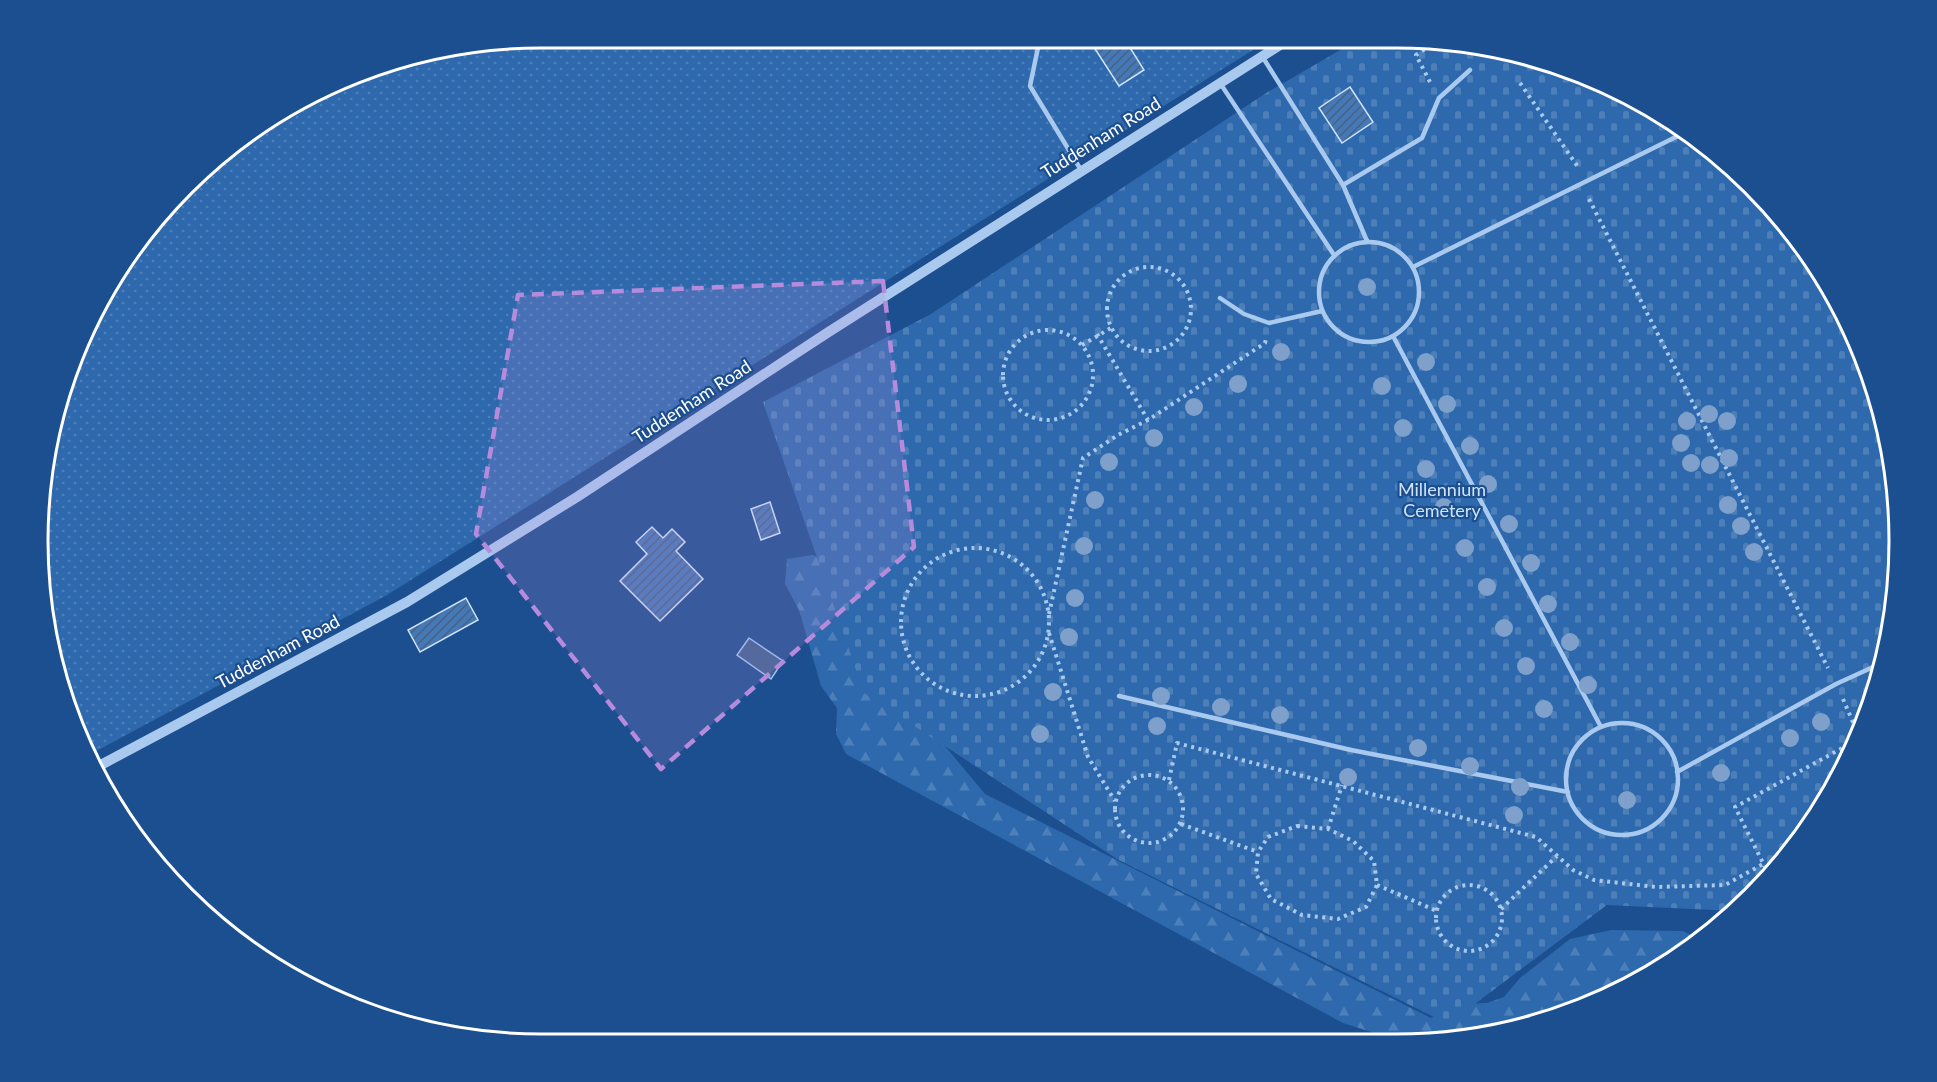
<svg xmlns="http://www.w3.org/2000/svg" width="1937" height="1082" font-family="Lato,sans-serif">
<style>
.green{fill:url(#green-dots)}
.forest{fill:url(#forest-firs)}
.cemetery{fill:url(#cemetery-stones)}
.water{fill:#3c6290;stroke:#9cc4f0;stroke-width:1.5}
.building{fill:url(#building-hatch);stroke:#cfe3fa;stroke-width:1.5}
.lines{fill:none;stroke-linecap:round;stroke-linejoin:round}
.path{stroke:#a9c9ee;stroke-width:4;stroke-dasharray:3 4.5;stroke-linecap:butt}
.service{stroke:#a9c9ee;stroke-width:4.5}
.tertiary{stroke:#a9c9ee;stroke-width:10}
.tree{fill:#7ea0ca}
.marked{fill:#b68bdc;fill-opacity:0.2;stroke:#b68bdc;stroke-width:4.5;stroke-dasharray:12 8;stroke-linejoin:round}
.labels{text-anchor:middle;stroke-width:4.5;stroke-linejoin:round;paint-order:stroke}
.street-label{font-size:18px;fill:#fff;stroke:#1b4f8f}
.park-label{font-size:18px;fill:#cfe3fa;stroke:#1b4f8f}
.rim{fill:none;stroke:#fff;stroke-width:3}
</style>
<defs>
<pattern id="green-dots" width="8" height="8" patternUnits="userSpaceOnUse" patternTransform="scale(1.5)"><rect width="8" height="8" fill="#2e69ad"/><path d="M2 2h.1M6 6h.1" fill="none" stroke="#4d80b9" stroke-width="1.8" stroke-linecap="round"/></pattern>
<pattern id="forest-firs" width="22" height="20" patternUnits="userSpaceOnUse" patternTransform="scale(1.5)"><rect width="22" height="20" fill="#2e69ad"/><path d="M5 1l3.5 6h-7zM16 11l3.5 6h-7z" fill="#4d80b9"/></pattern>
<pattern id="cemetery-stones" width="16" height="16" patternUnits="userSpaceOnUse" patternTransform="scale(1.5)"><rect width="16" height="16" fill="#2e69ad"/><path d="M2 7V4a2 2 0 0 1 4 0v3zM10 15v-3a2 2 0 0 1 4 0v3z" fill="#4d80b9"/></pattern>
<pattern id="building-hatch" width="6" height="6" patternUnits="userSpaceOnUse" patternTransform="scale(1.5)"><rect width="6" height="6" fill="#4478b7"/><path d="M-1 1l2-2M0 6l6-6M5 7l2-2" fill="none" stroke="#486282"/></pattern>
</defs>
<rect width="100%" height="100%" fill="#1b4f8f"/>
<path class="green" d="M 541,38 L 1272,38 L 387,595 L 89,755 L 76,733 L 39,574 L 55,410 L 123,261 L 235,141 L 379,64 Z"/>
<path class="forest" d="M 813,555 L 827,563 L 929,727 L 985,794 L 1431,1018 L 1453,1004 L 1487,1003 L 1504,997 L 1520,978 L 1570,939 L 1611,930 L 1683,931 L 1700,940 L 1675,960 L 1558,1018 L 1461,1040 L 1396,1040 L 1343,1023 L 846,754 L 836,734 L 837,708 L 821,686 L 799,610 L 785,584 L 787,559 Z"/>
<path class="cemetery" d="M 1361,38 L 1429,39 L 1558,64 L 1648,105 L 1728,163 L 1796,235 L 1848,319 L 1882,411 L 1898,508 L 1895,607 L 1873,703 L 1832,793 L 1752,897 L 1735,911 L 1607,905 L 1448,1024 L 1117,859 L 864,693 L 763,402 L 931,314 L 1266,93 Z"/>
<path class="water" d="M 749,638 L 783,661 L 771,679 L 737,655 Z"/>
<path class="building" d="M 1088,38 L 1124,38 L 1144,70 L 1119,86 Z
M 1160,38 L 1179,38 L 1166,47 Z
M 1350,87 L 1373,122 L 1342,143 L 1319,108 Z
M 770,502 L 780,533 L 761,540 L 751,509 Z
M 652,527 L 663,538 L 672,529 L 685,542 L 676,551 L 703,579 L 660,621 L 620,581 L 647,554 L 636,542 Z
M 466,598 L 478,620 L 420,652 L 408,630 Z"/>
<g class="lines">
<path class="path" d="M 1430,82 L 1416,55 L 1438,40
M 1520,83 L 1578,167
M 1589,199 L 1828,668
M1107 309a42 42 0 1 1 84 0a42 42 0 1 1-84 0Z
M1003 375a45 45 0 1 1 90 0a45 45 0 1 1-90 0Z
M 1097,334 L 1148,420
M 1082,345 L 1111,328
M901 622a74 74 0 1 1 148 0a74 74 0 1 1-148 0Z
M 1049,614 L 1083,458 L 1118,435 L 1148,420 L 1265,343 L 1266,339
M 1049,633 L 1088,757 L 1115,801
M 1843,699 L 1858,734
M1115 809a34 34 0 1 1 68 0a34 34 0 1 1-68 0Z
M 1169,780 L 1177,743 L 1536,837 L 1573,870 L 1594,880 L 1656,887 L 1725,885 L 1763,864
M 1181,824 L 1258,852
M 1297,826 L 1328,829 L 1353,841 L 1374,861 L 1377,885 L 1366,907 L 1338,919 L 1302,915 L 1271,899 L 1256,874 L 1258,852 L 1268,837 Z
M 1328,829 L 1342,785
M 1769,875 L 1735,807 L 1855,741
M1436 918a33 33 0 1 1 66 0a33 33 0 1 1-66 0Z
M 1377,885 L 1437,911
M 1501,909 L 1557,856"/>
<path class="service" d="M 1040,38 L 1030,86 L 1081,170
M 1262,56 L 1343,185 L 1367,241
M 1220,83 L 1334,255
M 1343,185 L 1422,138 L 1439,98 L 1470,70
M1319 292a50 50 0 1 1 100 0a50 50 0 1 1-100 0Z
M 1413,267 L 1686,132
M 1220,298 L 1244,314 L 1269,323 L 1322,311
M 1393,336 L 1601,727
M 1119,696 L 1351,750 L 1568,792
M1566 779a56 56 0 1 1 112 0a56 56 0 1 1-112 0Z
M 1677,772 L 1836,684 L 1882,663"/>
<path class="tertiary" d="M 97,767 L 407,602 L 577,497 L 827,333 L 1291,38"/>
</g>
<g class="tree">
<circle cx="1367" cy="287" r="9"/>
<circle cx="1281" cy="352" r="9"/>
<circle cx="1426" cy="362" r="9"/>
<circle cx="1238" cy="384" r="9"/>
<circle cx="1382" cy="386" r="9"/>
<circle cx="1447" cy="404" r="9"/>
<circle cx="1194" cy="407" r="9"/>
<circle cx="1709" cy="414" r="9"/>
<circle cx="1687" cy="421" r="9"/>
<circle cx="1727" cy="421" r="9"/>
<circle cx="1403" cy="428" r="9"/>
<circle cx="1154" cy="438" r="9"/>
<circle cx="1681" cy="443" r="9"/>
<circle cx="1470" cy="446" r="9"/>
<circle cx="1729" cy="458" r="9"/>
<circle cx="1109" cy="462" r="9"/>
<circle cx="1691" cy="463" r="9"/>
<circle cx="1710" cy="465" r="9"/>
<circle cx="1426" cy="469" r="9"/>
<circle cx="1488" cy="484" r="9"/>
<circle cx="1095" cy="500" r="9"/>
<circle cx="1728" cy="505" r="9"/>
<circle cx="1444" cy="507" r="9"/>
<circle cx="1509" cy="524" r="9"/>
<circle cx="1741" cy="526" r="9"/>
<circle cx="1084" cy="546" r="9"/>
<circle cx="1465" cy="548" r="9"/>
<circle cx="1754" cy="552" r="9"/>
<circle cx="1531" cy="563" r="9"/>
<circle cx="1487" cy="587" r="9"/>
<circle cx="1075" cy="598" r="9"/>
<circle cx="1548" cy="604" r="9"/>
<circle cx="1504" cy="628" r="9"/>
<circle cx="1069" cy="637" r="9"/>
<circle cx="1570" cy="642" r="9"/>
<circle cx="1526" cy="666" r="9"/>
<circle cx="1588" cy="685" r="9"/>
<circle cx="1053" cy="692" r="9"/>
<circle cx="1161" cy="696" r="9"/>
<circle cx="1221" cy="707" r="9"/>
<circle cx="1544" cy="709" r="9"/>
<circle cx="1280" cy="715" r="9"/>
<circle cx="1821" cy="722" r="9"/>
<circle cx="1157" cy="726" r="9"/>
<circle cx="1040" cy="734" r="9"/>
<circle cx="1790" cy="738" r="9"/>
<circle cx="1418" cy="748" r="9"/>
<circle cx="1470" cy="766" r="9"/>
<circle cx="1721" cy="773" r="9"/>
<circle cx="1348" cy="777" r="9"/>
<circle cx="1520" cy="787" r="9"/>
<circle cx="1627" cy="800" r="9"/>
<circle cx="1514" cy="815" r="9"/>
</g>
<path class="marked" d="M 883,281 L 914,547 L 661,769 L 476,534 L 518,295 Z"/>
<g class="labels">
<g class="street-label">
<text transform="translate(1101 138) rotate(-32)" y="6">Tuddenham Road</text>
<text transform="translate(692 402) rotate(-33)" y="6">Tuddenham Road</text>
<text transform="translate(278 652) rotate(-28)" y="6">Tuddenham Road</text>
</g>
<g class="park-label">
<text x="1442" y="496">Millennium<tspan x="1442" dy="21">Cemetery</tspan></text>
</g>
</g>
<path d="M0 0H1937V1082H0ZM541 48H1396A493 493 0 0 1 1889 541V541A493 493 0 0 1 1396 1034H541A493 493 0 0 1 48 541V541A493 493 0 0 1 541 48Z" fill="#1b4f8f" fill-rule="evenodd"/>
<path class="rim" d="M541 48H1396A493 493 0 0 1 1889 541V541A493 493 0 0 1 1396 1034H541A493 493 0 0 1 48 541V541A493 493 0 0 1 541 48Z"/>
</svg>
